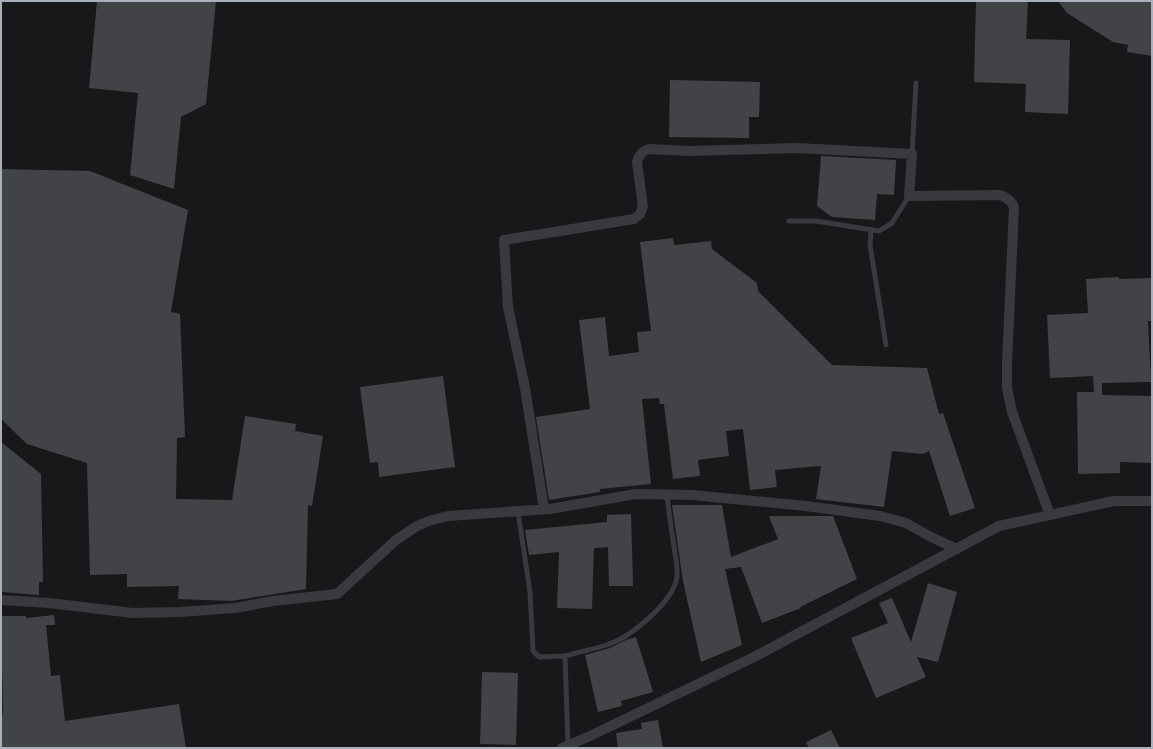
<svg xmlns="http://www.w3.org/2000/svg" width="1153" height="749" font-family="Cabin,sans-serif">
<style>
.building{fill:#424347}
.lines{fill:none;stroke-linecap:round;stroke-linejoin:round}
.lane{stroke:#393a40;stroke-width:5}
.street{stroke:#393a40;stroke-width:10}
</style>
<rect width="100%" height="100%" fill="#18181a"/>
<path class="building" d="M 97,1 L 216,1 L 206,104 L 181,117 L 174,189 L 130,175 L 138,93 L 89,88 Z
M 976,1 L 1028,1 L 1026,39 L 1070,40 L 1068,114 L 1025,112 L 1026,84 L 974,82 Z
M 1058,1 L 1152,1 L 1152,56 L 1127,52 L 1128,45 L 1113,42 L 1067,13 Z
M 670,80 L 760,82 L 759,117 L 749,117 L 749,138 L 669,137 Z
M 821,156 L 896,160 L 894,195 L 877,194 L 875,220 L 832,217 L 817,206 Z
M 1,169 L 90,171 L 188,210 L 171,312 L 180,314 L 185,437 L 177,438 L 176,499 L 232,500 L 245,416 L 296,424 L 295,431 L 323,436 L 312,506 L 308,505 L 306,589 L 231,601 L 178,599 L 179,586 L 127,587 L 127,574 L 90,575 L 87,463 L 27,444 L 1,419 Z
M 673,238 L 674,245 L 711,241 L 712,249 L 757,283 L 758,291 L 832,365 L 927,368 L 939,414 L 943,413 L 975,508 L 950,516 L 929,451 L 923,454 L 892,451 L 884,507 L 816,499 L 821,466 L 775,470 L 777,487 L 750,490 L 743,429 L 726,431 L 729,456 L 698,460 L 700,476 L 673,479 L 664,404 L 660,404 L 659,398 L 642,399 L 651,484 L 600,489 L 600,492 L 549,500 L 536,417 L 590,409 L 579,320 L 605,317 L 609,356 L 639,352 L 637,332 L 651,331 L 640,242 Z
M 1119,277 L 1119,279 L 1152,278 L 1152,321 L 1148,321 L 1151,382 L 1102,383 L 1102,395 L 1152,396 L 1152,463 L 1120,462 L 1120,473 L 1078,474 L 1077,392 L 1094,392 L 1093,376 L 1050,378 L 1047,315 L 1088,313 L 1086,279 Z
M 443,376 L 455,467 L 379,477 L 378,462 L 370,463 L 360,387 Z
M 1,442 L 41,474 L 43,582 L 39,582 L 39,595 L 1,592 Z
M 672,505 L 722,505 L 731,557 L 778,539 L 769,516 L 833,516 L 857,579 L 800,607 L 801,608 L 762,623 L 741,567 L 725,569 L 742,645 L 701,662 L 683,581 Z
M 631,514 L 633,586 L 609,586 L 608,547 L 594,548 L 592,609 L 557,608 L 559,552 L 529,555 L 525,530 L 607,522 L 607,515 Z
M 928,583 L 957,592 L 938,662 L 917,657 L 926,677 L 876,698 L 851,638 L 888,623 L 879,603 L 892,598 L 911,642 Z
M 54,615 L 55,625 L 46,625 L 51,676 L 60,675 L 65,721 L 179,704 L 186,748 L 1,748 L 1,713 L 3,713 L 1,616 L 26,616 L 26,618 Z
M 636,637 L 653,692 L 621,701 L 622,706 L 598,712 L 585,655 L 610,648 L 626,640 Z
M 482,672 L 518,673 L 516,745 L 480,744 Z
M 658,720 L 663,748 L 618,748 L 616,733 L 642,729 L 641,723 Z
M 831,730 L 840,748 L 809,748 L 806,742 Z"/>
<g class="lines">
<path class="lane" d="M 912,154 L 916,83
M 789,221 L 816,221 L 879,231 L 892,223 L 909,196
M 871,230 L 870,245 L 886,345
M 518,512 L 530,592 L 533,651 L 539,657 L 565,656 L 568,745
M 565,656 C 579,652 595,649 609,644 C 631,637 674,601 677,577 C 678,567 675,556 674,546 C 671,529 669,512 667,495"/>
<path class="street" d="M 544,509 L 525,388 L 508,307 L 504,240 L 634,219 L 640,214 L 643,207 L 637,162 C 639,155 642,151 649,149 L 689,151 L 797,148 L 912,154 L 909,196 L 1000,195 C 1007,197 1011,200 1014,207 L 1007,364 L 1007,388 L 1012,412 L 1050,515
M 1,600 L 49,603 L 133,613 L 180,612 L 235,608 L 273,601 L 337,594 L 396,540 L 417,526 L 429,521 L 448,516 L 550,509 L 636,494 L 692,495 L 806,506 L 880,516 L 906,523 L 931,537 L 957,549
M 562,748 L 590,736 L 754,657 L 999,526 L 1114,501 L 1152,501"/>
</g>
<rect width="1153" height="749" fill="none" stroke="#a9b0bb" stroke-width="4"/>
</svg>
